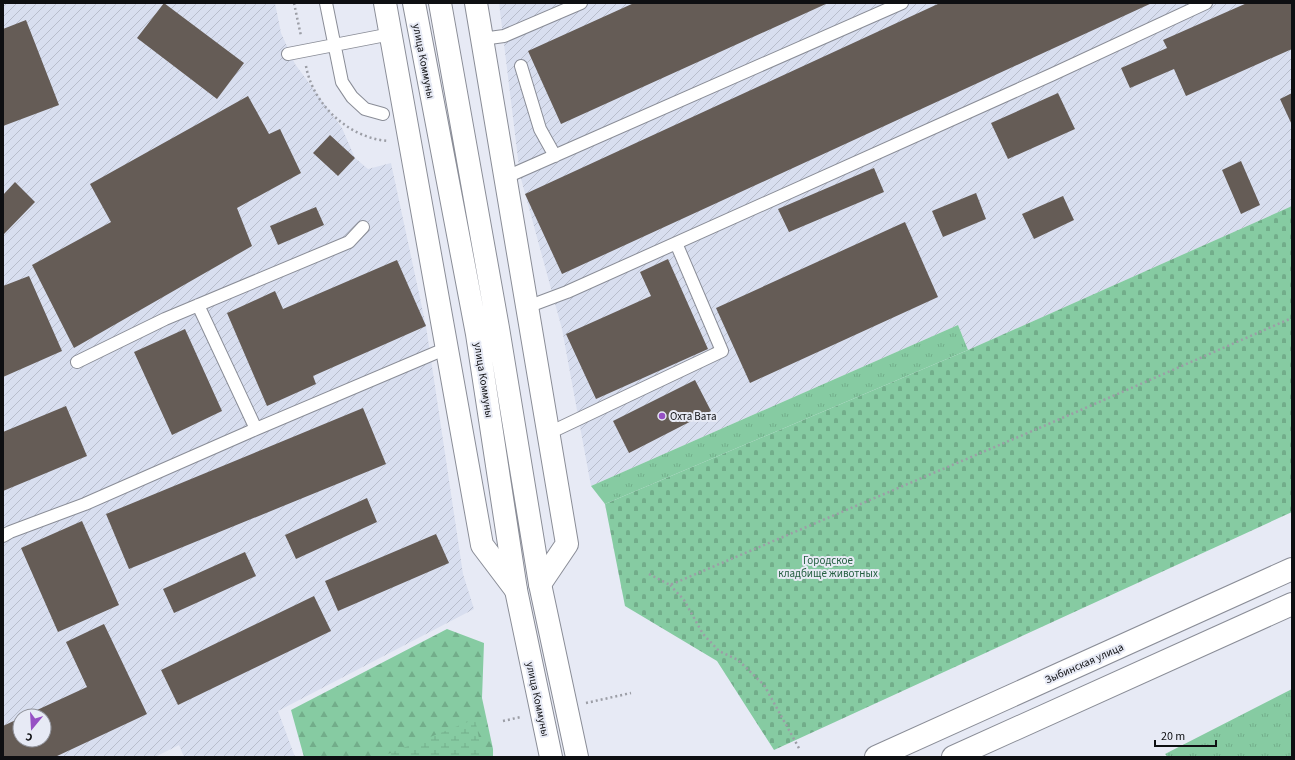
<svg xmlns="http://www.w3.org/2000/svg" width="1295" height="760" font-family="'Source Sans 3',sans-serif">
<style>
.industrial{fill:url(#industrial-furrows);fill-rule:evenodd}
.grass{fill:url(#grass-tufts)}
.forest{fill:url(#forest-firs)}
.wetland{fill:url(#wetland-marsh)}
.cemetery{fill:url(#cemetery-stones)}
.building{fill:#655c56}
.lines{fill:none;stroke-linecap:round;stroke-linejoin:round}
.service-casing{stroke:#8a8d97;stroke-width:14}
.minor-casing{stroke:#8a8d97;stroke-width:24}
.tertiary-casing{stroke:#8a8d97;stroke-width:24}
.path{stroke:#9c9ea6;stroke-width:2.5;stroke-dasharray:2 3;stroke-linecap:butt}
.service{stroke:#fff;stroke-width:12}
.minor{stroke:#fff;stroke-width:22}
.tertiary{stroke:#fff;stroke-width:22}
.poi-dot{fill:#9650c4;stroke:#e7eaf5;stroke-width:1.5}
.labels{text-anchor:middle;stroke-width:4;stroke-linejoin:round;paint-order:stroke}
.street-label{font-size:11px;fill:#0e0f12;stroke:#e7eaf5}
.poi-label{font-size:11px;fill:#0e0f12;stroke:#e7eaf5;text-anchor:start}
.park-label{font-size:11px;fill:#245f40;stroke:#e7eaf5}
</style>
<defs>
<pattern id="industrial-furrows" width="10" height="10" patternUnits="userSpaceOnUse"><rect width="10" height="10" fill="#d8deef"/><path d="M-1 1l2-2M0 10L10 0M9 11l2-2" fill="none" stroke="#b8bdcc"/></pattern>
<pattern id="grass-tufts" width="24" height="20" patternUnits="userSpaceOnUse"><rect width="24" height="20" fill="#86cba2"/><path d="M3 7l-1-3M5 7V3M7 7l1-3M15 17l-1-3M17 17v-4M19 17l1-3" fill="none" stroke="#72ad8a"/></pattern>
<pattern id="forest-firs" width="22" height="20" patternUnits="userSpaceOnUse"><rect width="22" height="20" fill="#86cba2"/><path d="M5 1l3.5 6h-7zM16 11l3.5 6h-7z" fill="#72ad8a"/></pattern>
<pattern id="wetland-marsh" width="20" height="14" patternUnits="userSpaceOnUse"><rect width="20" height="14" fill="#86cba2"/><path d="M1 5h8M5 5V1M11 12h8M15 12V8" fill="none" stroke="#72ad8a"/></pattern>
<pattern id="cemetery-stones" width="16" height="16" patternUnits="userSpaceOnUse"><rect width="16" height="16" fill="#86cba2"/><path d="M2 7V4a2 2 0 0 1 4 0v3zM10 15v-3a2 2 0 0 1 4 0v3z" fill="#72ad8a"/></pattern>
</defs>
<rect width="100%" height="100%" fill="#e7eaf5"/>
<path class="industrial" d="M 3,3 L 275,3 L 281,33 L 295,64 L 342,128 L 355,158 L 368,169 L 391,163 L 426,326 L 463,574 L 474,609 L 278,711 L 295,757 L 184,757 L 179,745 L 155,757 L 3,757 ZM 20,716 L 44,716 L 44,740 L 20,740 Z
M 499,3 L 1292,3 L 1292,206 L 968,350 L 958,325 L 591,486 L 562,329 L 520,175 Z"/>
<path class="grass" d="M 958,325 L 968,350 L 605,504 L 591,486 Z
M 1292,689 L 1292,757 L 1168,757 L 1165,754 Z"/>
<path class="forest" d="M 447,629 L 484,643 L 482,698 L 493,749 L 493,757 L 304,757 L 291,710 Z"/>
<path class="wetland" d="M 475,719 L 483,757 L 381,757 L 383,756 Z"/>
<path class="cemetery" d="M 1292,206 L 1292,512 L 774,750 L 717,661 L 625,606 L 605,504 L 968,350 Z"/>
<path class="building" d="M 164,3 L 244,63 L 217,99 L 137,38 Z
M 634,3 L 828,3 L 561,124 L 528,51 Z
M 940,3 L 1152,3 L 562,274 L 525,194 Z
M 1247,3 L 1292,3 L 1292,49 L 1186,96 L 1174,69 L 1130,88 L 1121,68 L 1167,48 L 1163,40 Z
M 26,20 L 59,105 L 3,126 L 3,29 Z
M 1058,93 L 1075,129 L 1008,159 L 991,123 Z
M 1292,93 L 1292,125 L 1280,99 Z
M 248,96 L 269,134 L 280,129 L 301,173 L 237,208 L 252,246 L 74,348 L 32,265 L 111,222 L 90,184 Z
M 330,135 L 355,158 L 338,176 L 313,153 Z
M 1241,161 L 1260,205 L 1241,214 L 1222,170 Z
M 874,168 L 884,192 L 789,232 L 778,209 Z
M 15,182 L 35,202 L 3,235 L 3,195 Z
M 976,193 L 986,219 L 943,237 L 932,211 Z
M 1063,196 L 1074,220 L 1034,239 L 1022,214 Z
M 316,207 L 324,225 L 278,245 L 270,226 Z
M 905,222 L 938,297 L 750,383 L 716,308 Z
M 668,259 L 708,349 L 596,399 L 566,334 L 651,296 L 640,272 Z
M 397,260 L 426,326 L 313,376 L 316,384 L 267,406 L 227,313 L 275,291 L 283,309 Z
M 29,276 L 62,351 L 3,377 L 3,286 Z
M 185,329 L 222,411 L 172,435 L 134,352 Z
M 695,380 L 711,411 L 629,453 L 613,421 Z
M 66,406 L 87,456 L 3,491 L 3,432 Z
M 363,408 L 386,464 L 129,569 L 106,514 Z
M 367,498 L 377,522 L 296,559 L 285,535 Z
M 82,521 L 119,605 L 58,632 L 21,548 Z
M 436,534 L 449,563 L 338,611 L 325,581 Z
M 245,552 L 256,576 L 174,613 L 163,589 Z
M 314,596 L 331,631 L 178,705 L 161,670 Z
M 104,624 L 147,714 L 55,757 L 3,757 L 3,726 L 20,718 L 20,740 L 44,740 L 44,716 L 24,716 L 87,687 L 66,642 Z"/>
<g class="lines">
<g class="service-casing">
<path id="service" d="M 326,3 L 342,82 L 352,97 L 365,109 L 383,114
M 482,39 L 504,36 L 581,3
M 288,54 L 391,34
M 521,66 L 540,129 L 555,156
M 504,178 L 902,3
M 198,305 L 256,429
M 527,307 L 567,292 L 1051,75 L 1206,3
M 77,362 L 165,319 L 349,242 L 363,227
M 549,433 L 722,351 L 676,243
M 3,536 L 10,532 L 85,504 L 256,429 L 447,348"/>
</g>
<g class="minor-casing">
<path id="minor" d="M 385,3 L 482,545 L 516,590
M 476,3 C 505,184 538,364 567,544 L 540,584
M 876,757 L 1292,569
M 953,757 L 1292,604"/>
</g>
<g class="tertiary-casing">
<path id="tertiary" d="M 414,3 L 477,334 L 516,590 L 551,757
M 440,3 L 498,328 L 540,584 L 577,757"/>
</g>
<path class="path" d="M 294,3 L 301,36
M 306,66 C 313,105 349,138 388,141
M 649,574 L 670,585 L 1037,429 L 1292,318
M 670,585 L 684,600 L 703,634 L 719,651 L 738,660 L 764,685 L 800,750
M 586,703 L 631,693
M 503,721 L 521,717"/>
<use href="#service" class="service"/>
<use href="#minor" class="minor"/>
<use href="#tertiary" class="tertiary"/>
</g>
<circle class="poi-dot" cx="662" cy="416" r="4"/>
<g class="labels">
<g class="street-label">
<text transform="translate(424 61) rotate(79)" y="4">улица Коммуны</text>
<text transform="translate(484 380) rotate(81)" y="4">улица Коммуны</text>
<text transform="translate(1084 663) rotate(-24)" y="4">Зыбинская улица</text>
<text transform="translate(538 699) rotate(78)" y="4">улица Коммуны</text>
</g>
<g class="poi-label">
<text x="670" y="420">Охта Вата</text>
</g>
<g class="park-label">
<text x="828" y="564">Городское<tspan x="828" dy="13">кладбище животных</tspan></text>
</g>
</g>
<rect width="1295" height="760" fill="none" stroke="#0e0f12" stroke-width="8"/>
<g transform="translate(32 728) rotate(198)"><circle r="19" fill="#e7eaf5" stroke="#90929a"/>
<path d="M0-3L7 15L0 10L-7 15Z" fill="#9650c4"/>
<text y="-6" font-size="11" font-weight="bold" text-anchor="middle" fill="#0e0f12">С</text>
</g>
<path d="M1155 740v6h61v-6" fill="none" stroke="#0e0f12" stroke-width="2"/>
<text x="1161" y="740" font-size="12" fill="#0e0f12" stroke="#e7eaf5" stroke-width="3" paint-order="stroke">20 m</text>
</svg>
